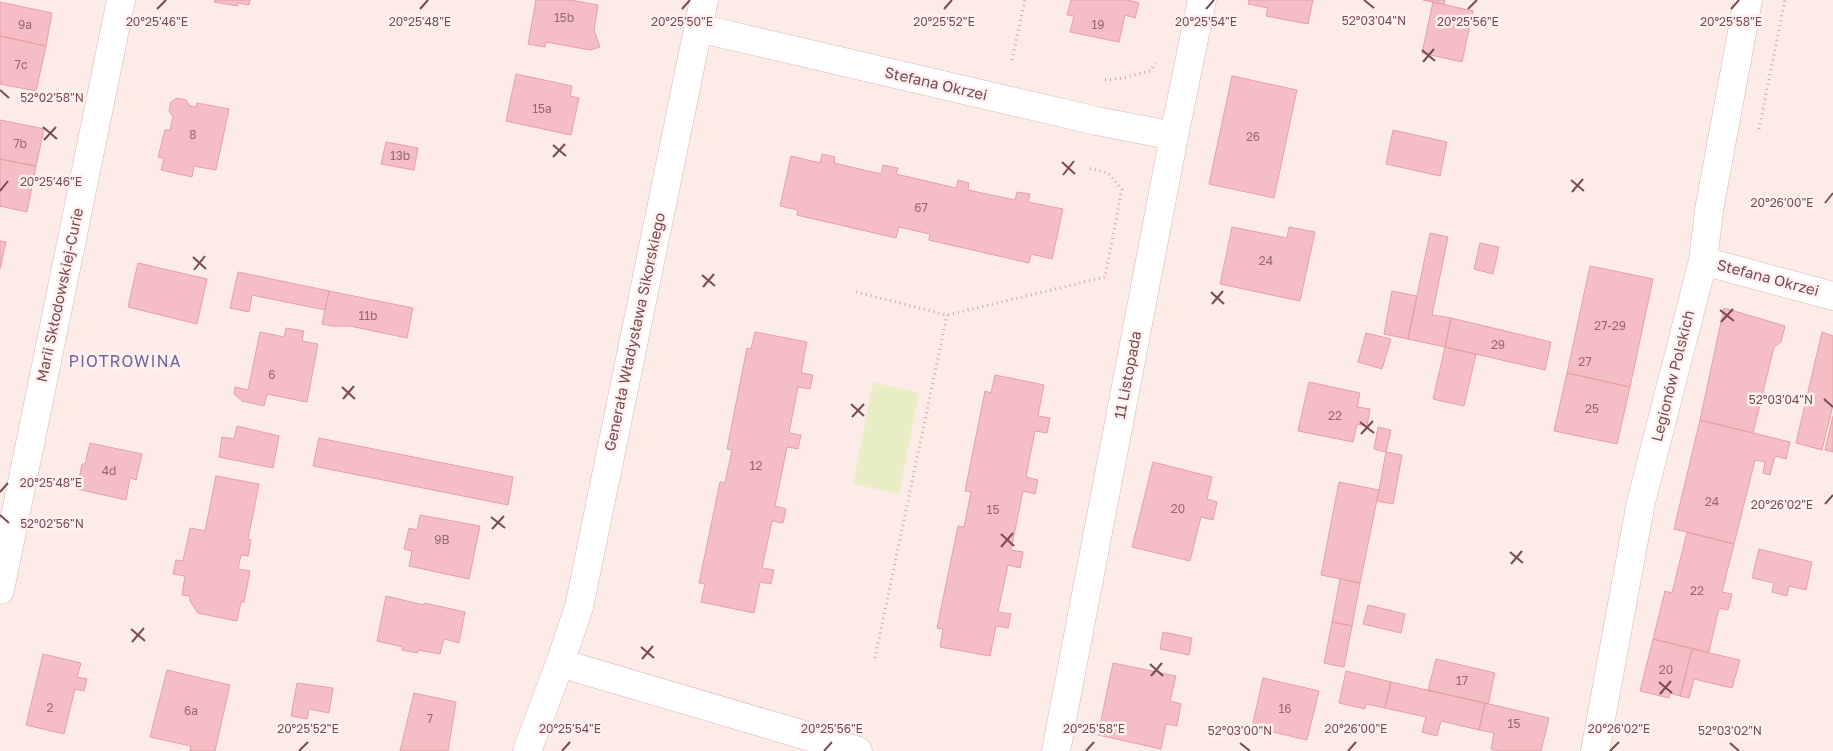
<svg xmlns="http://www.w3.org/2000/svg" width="1833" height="751" font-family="'Golos Text',sans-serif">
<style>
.green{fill:#e9edc5}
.building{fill:#f4bec4;stroke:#e89ea7}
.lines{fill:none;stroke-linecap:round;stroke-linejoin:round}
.minor-casing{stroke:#d8b5b7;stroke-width:29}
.path{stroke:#daa1a7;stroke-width:3;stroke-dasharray:1 4;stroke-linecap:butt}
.minor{stroke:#fff;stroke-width:28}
.ticks{fill:none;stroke:#7a4a51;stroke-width:2}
.labels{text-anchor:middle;stroke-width:5;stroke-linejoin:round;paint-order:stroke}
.number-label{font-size:12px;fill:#98676e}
.street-label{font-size:15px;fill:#7a4a51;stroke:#fff1f0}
.neighbourhood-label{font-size:16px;letter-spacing:1px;fill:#6f669d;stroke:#fff1f0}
.ticks-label{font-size:12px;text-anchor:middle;fill:#7a4a51;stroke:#fff1f0;stroke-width:5;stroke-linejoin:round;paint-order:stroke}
</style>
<rect width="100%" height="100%" fill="#fdebe8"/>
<path class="green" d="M 873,382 L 919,393 L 899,494 L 853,484 Z"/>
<path class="building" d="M 215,0 L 250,0 L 249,5 L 238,3 L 237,6 L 214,2 Z
M 536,0 L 570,0 L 598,5 L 594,30 L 600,47 L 590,50 L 546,42 L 545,47 L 528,44 Z
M 1071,0 L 1128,0 L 1139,3 L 1135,18 L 1125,15 L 1119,42 L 1070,32 L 1074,16 L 1067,15 Z
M 1249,0 L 1313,0 L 1308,24 L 1266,16 L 1268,8 L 1248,4 Z
M 1423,0 L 1445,0 L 1444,4 Z
M 0,2 L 52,13 L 46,46 L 0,36 Z
M 1433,2 L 1473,11 L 1462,62 L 1422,53 Z
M 0,36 L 46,46 L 36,91 L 0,84 Z
M 516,74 L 572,86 L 570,96 L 579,98 L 571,135 L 506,121 Z
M 1232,76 L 1297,90 L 1274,198 L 1209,184 Z
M 177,98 L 186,100 L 190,106 L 196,107 L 197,103 L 229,109 L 216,170 L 194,166 L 192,177 L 161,170 L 164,158 L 158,157 L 165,130 L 170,130 L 173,117 L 169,111 L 171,102 Z
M 0,120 L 44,129 L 36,166 L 0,159 Z
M 1393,130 L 1447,142 L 1440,176 L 1386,164 Z
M 386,142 L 418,148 L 414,170 L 381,164 Z
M 822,154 L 835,157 L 834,163 L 881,174 L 883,165 L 898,168 L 896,174 L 956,188 L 958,180 L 969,183 L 968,190 L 1015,200 L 1017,192 L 1030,194 L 1028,202 L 1063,209 L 1052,259 L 1031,254 L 1029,263 L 929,240 L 930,234 L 899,227 L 896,238 L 797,215 L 798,210 L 780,206 L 791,156 L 820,163 Z
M 0,159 L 36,166 L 27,212 L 0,206 Z
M 1232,227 L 1287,238 L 1289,227 L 1315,232 L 1300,301 L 1220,284 Z
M 1430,233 L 1448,237 L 1432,315 L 1451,318 L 1445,347 L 1408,339 Z
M 0,241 L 6,242 L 0,269 Z
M 1480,243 L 1499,247 L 1493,274 L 1474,269 Z
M 138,263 L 207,279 L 197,324 L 128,307 Z
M 1590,266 L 1653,279 L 1630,387 L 1567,373 Z
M 238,272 L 329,291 L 325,310 L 252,295 L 249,312 L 230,308 Z
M 329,291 L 413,308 L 407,338 L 350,326 L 332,326 L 322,324 Z
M 1392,291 L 1417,296 L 1408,339 L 1384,334 Z
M 1724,308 L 1785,326 L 1781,342 L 1774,347 L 1753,433 L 1700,420 Z
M 1451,318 L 1551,342 L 1545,370 L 1445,347 Z
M 286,328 L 304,331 L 302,341 L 318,344 L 307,402 L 267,394 L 264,406 L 242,401 L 234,394 L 235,387 L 248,390 L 260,332 L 284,337 Z
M 755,332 L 807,342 L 801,373 L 813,375 L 810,389 L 798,387 L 789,433 L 801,435 L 798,449 L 787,447 L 775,506 L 786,509 L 783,523 L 772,521 L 762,568 L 774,570 L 771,584 L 760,582 L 754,613 L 701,602 L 705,584 L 699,583 L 720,482 L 725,483 L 732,450 L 727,449 L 747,348 L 751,349 Z
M 1822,332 L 1833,336 L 1833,405 L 1822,450 L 1796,443 Z
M 1366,333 L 1391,339 L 1382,369 L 1358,362 Z
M 1445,347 L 1476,354 L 1464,406 L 1433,399 Z
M 1567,373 L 1630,387 L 1617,444 L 1554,431 Z
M 995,375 L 1044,385 L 1038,416 L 1050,418 L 1047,433 L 1035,431 L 1026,477 L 1038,480 L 1035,494 L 1023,491 L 1011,550 L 1023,552 L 1020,568 L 1008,565 L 998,612 L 1011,614 L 1008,628 L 996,626 L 990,656 L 940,647 L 943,629 L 937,628 L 958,526 L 964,527 L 971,492 L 965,491 L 985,391 L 991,393 Z
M 1309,382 L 1360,393 L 1357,407 L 1370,409 L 1367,426 L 1357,424 L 1353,442 L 1298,431 Z
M 1833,416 L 1833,452 L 1825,450 Z
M 1700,420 L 1790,442 L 1786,459 L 1775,456 L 1770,475 L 1763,473 L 1765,462 L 1755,460 L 1734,544 L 1674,529 Z
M 237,426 L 279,436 L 273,468 L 219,457 L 222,437 L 234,439 Z
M 1378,427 L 1391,430 L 1386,452 L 1374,449 Z
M 319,438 L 513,477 L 508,505 L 313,466 Z
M 90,443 L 142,454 L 136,480 L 130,478 L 126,500 L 77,489 L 82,464 L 85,464 Z
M 1386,452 L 1402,455 L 1393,504 L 1377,501 Z
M 1153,462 L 1212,477 L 1207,499 L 1217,502 L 1213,520 L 1201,517 L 1190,561 L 1132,547 Z
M 216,476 L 259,484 L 248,539 L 251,540 L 248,556 L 241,555 L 238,569 L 250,571 L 244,602 L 241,602 L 237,621 L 198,613 L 190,601 L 190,596 L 182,595 L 185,576 L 173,574 L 176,560 L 183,561 L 190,528 L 205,531 Z
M 1339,482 L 1379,490 L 1360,583 L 1321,575 Z
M 420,515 L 480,526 L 469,579 L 409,566 L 412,551 L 404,549 L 409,528 L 417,530 Z
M 1687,532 L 1734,544 L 1722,592 L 1732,594 L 1728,610 L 1719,608 L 1709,652 L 1653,639 L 1665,591 L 1672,593 Z
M 1759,549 L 1812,562 L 1806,590 L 1789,586 L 1787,596 L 1772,592 L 1774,583 L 1752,578 Z
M 1340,579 L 1360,583 L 1352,626 L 1332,622 Z
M 386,596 L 424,605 L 424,603 L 465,612 L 459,643 L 444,639 L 440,654 L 418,650 L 418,653 L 402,650 L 403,647 L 377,641 Z
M 1368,605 L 1405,614 L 1401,633 L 1363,624 Z
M 1332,622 L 1352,626 L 1344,667 L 1324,663 Z
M 1163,632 L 1192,638 L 1189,655 L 1160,649 Z
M 1653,639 L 1692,649 L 1680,696 L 1670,693 L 1669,698 L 1640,691 Z
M 1692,649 L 1740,660 L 1732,688 L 1694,679 L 1689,698 L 1680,696 Z
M 43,654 L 81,663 L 77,677 L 87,679 L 84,691 L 75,689 L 64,734 L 26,725 Z
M 1436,659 L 1495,673 L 1488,704 L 1428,690 Z
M 1113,663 L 1176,676 L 1170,701 L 1181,704 L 1177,726 L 1166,724 L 1161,749 L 1098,735 Z
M 167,670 L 230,685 L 215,751 L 190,751 L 191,746 L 150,737 Z
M 1346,671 L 1391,682 L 1385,708 L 1366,704 L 1365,709 L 1339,703 Z
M 1263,678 L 1319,691 L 1307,740 L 1252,727 Z
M 1391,682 L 1485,703 L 1479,730 L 1441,721 L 1437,736 L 1422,732 L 1426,717 L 1385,708 Z
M 297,683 L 333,688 L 329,713 L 309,709 L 307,719 L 291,716 Z
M 414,693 L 456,702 L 448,751 L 400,751 Z
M 1485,703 L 1549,718 L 1541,751 L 1499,751 L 1491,749 L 1494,733 L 1479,730 Z"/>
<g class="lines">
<g class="minor-casing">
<path id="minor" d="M 698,28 L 1097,121 L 1174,136
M 1703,261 L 1833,296
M 0,590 L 121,0
M 560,663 L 858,751
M 527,751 L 560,663 L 579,607 L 704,0
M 1056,751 L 1174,136 L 1202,0
M 1595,751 L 1641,502 L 1703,261 L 1709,210 L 1748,0"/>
</g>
<path class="path" d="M 1012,60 L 1025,0
M 1105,80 L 1123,78 L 1150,71 L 1155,63
M 1759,129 L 1785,0
M 856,292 L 947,315 L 1105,277 L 1122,189 L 1108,173 L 1088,168
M 875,658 L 947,315"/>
<use href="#minor" class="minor"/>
</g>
<path class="ticks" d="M 1364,0 L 1374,8M 157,9 L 166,0M 420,9 L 428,0M 682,9 L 690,0M 944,9 L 952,0M 1206,9 L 1214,0M 1468,9 L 1477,0M 1731,9 L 1739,0M 1422,50 L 1435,61M 1423,62 L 1434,49M 0,90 L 9,98M 43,127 L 57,139M 44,140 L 56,127M 553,145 L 566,156M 553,157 L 565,144M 1062,162 L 1075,174M 1063,175 L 1074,161M 1571,180 L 1584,191M 0,191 L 8,181M 1572,192 L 1583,179M 1825,203 L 1833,193M 193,257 L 206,269M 194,270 L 205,256M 702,275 L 715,286M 703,287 L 714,274M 1211,292 L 1224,304M 1212,304 L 1223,291M 1720,310 L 1734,321M 1721,322 L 1733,309M 342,387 L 355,399M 343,399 L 354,386M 1824,399 L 1833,407M 851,404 L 864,416M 852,417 L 864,404M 1360,422 L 1374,433M 1361,434 L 1373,421M 0,492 L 8,483M 1825,504 L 1833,495M 0,515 L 9,523M 491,517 L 505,528M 492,529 L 504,516M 1001,534 L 1014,546M 1001,547 L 1013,533M 1510,552 L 1523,563M 1511,564 L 1522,551M 131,629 L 145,641M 132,642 L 144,628M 641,647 L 654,658M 642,659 L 653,646M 1150,664 L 1163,676M 1151,676 L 1162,663M 1659,682 L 1672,693M 1660,694 L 1671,681M 1240,743 L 1250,751M 1730,743 L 1739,751M 299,751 L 308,742M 562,751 L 570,742M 824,751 L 832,742M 1086,751 L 1094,742M 1348,751 L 1356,742M 1610,751 L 1619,742"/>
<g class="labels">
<g class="number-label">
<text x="564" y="22">15b</text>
<text x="25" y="29">9a</text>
<text x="1098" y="29">19</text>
<text x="21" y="69">7c</text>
<text x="542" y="113">15a</text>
<text x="193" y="139">8</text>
<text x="1253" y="141">26</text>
<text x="20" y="148">7b</text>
<text x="400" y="160">13b</text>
<text x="921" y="212">67</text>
<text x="1266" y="265">24</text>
<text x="368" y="320">11b</text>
<text x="1610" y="330">27-29</text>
<text x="1498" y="349">29</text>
<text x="1585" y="366">27</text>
<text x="272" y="379">6</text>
<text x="1592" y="413">25</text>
<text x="1335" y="420">22</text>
<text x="756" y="470">12</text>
<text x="109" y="475">4d</text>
<text x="1712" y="506">24</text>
<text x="1178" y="513">20</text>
<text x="993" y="514">15</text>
<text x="442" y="544">9B</text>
<text x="1697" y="595">22</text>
<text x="1666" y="674">20</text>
<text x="1462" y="685">17</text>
<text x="50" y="712">2</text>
<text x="1285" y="713">16</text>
<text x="191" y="715">6a</text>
<text x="430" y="723">7</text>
<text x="1514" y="728">15</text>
</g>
<g class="street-label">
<text transform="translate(936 84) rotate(13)" y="5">Stefana Okrzei</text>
<text transform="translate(1768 278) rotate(15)" y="5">Stefana Okrzei</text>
<text transform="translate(60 295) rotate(-78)" y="5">Marii Skłodowskiej-Curie</text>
<text transform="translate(635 332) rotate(-78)" y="5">Generała Władysława Sikorskiego</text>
<text transform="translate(1128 375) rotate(-79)" y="5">11 Listopada</text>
<text transform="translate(1673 376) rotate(-76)" y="5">Legionów Polskich</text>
</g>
<g class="neighbourhood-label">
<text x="125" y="367">PIOTROWINA</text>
</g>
</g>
<g class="ticks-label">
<text x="1374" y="25">52°03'04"N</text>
<text x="157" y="26">20°25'46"E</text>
<text x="420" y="26">20°25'48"E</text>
<text x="682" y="26">20°25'50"E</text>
<text x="944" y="26">20°25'52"E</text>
<text x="1206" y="26">20°25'54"E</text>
<text x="1468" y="26">20°25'56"E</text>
<text x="1731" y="26">20°25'58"E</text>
<text x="52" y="102">52°02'58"N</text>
<text x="51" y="186">20°25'46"E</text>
<text x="1782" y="207">20°26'00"E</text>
<text x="1781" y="404">52°03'04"N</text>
<text x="51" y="487">20°25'48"E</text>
<text x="1782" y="509">20°26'02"E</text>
<text x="52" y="528">52°02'56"N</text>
<text x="308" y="733">20°25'52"E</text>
<text x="570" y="733">20°25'54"E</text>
<text x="832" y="733">20°25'56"E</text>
<text x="1094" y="733">20°25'58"E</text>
<text x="1356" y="733">20°26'00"E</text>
<text x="1619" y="733">20°26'02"E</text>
<text x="1240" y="735">52°03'00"N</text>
<text x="1730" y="735">52°03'02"N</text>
</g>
</svg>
